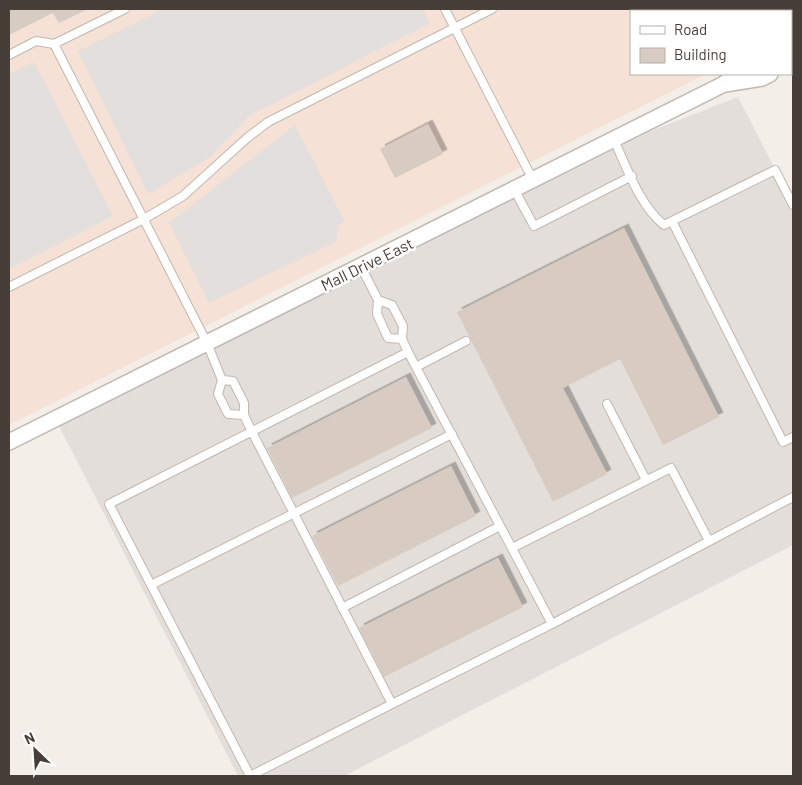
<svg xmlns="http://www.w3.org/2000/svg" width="802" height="785" font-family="Barlow,sans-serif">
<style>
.commercial{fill:#f5e1d5}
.industrial{fill:#e3deda}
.parking{fill:#e2dfdd}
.building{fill:#d8cbc1;filter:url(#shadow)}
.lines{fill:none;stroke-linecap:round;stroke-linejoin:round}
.lane-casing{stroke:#c2b7ae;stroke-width:10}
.street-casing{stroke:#c2b7ae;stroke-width:18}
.lane{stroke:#fff;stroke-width:8}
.street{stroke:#fff;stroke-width:15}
.labels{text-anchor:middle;stroke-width:5;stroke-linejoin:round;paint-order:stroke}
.street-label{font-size:16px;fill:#473e37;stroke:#fff}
</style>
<defs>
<filter id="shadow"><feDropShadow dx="4.5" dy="-4.5" stdDeviation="0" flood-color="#0004"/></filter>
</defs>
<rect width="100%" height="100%" fill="#f4eee9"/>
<path class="commercial" d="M 9,9 L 793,9 L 793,30 L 791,31 L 791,11 L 631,11 L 631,74 L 706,74 L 9,425 Z"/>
<path class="industrial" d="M 738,97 L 793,204 L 793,545 L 344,776 L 238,776 L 59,426 L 651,131 Z"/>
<path class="parking" d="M 163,9 L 423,9 L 430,23 L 249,116 L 209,158 L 148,194 L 78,51 Z
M 34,62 L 113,216 L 9,269 L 9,74 Z
M 295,125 L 345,222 L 337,226 L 337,241 L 209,303 L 169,223 Z"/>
<path class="building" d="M 9,9 L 88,9 L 59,23 L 53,13 L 9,35 Z
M 428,124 L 443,154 L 395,178 L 380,149 Z
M 624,228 L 719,417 L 663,445 L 620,359 L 563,388 L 607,474 L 553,502 L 457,312 Z
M 406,377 L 432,428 L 292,498 L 267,448 Z
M 451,466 L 476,516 L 338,586 L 312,536 Z
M 498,558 L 523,607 L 384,677 L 359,628 Z"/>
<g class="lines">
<g class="lane-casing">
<path id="lane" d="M 445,9 L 533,180
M 54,44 L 207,343 L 222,380 L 218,394 L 228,414 L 244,415
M 9,55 L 36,41 L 54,44 L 125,9
M 613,138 C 627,167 639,205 664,225 L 775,170 L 793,205
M 514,189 L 534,226 L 632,176
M 672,221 L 783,442 L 793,437
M 361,267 L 378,300 L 377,314 L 388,338 L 402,339
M 9,287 L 144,219 L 183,196 L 247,138 L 268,122 L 492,9
M 378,300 L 392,305 L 403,326 L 402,339 L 408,352
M 416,367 L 466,341
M 222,380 L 233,381 L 244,403 L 244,415 L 251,430 L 392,704 L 250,776 L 109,504 L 408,352 L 552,624 L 392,704
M 607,404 L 646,480
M 512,548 L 671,468 L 709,541
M 151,585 L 452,434
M 342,608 L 500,526
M 552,624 L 793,497"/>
</g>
<g class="street-casing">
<path id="street" d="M 791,39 L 793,38
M 791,63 L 793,62
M 725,84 L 762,78 L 770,74
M 9,442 L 724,84 L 736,74"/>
</g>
<use href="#lane" class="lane"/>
<use href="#street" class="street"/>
</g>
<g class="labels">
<g class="street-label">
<text transform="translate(367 264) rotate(-26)" y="6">Mall Drive East</text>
</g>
</g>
<rect width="802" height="785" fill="none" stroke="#473e37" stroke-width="20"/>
<rect x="630" y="10" width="162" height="65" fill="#ffffff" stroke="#b5b2af"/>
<rect x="640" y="26" width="25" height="8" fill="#ffffff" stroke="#b5b2af"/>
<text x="674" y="35" font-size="15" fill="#473e37">Road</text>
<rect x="640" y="48" width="25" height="15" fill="#d8cbc1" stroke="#b5b2af"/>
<text x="674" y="60" font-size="15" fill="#473e37">Building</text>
<g transform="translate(35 750) rotate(335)" stroke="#ffffff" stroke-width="4" paint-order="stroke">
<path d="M0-4L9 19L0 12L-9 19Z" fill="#473e37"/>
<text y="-8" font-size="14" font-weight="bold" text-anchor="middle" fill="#473e37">N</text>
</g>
</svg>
